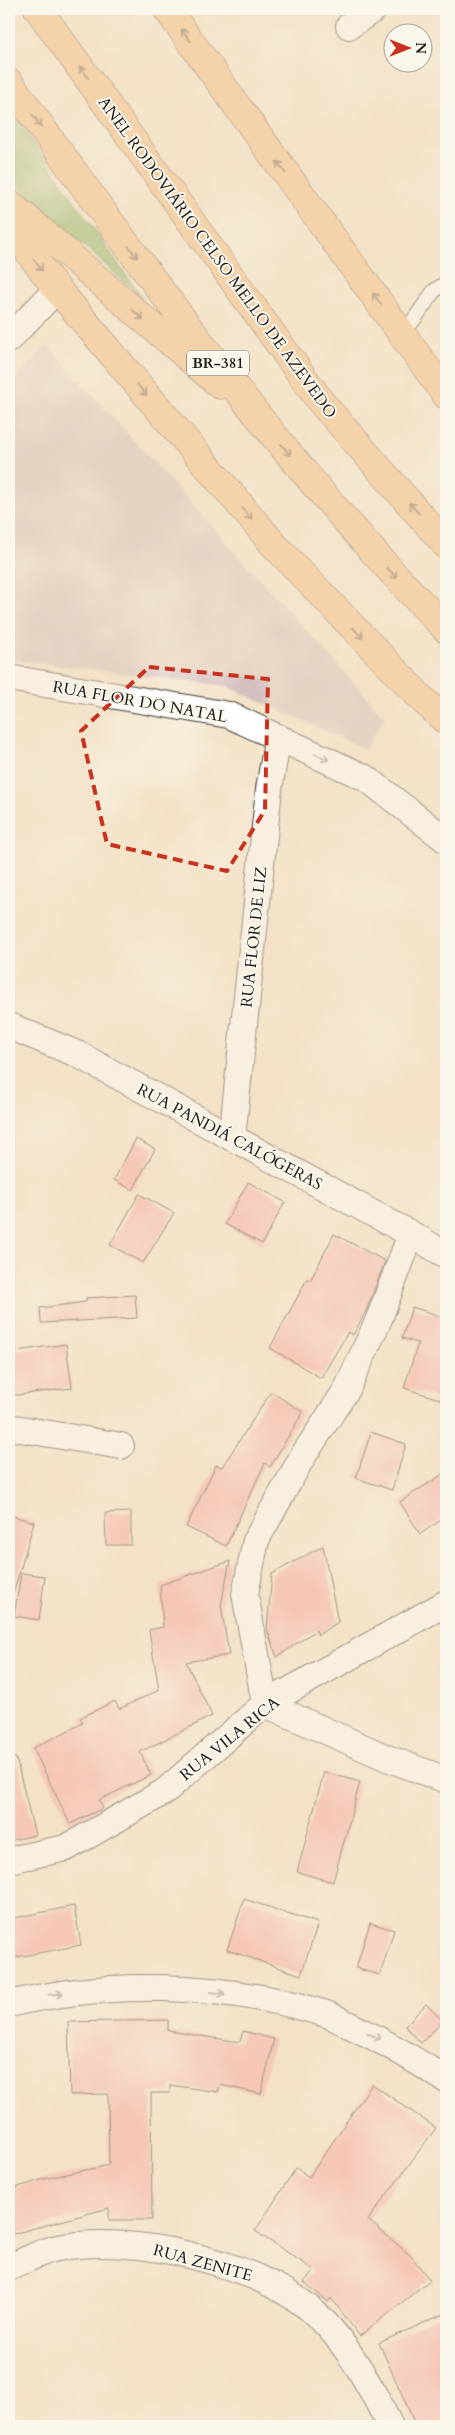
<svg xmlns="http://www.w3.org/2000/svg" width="455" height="2435" font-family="Cardo,serif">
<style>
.industrial{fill:#d2bfbf}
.forest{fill:#91b569;stroke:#566842}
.building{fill:#faa7a4}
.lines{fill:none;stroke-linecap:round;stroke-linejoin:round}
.lane-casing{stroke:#3c3a36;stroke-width:16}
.street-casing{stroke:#3c3a36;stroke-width:28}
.primary-casing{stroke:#3c3a36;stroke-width:29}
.highway-casing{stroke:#3c3a36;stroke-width:29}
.lane{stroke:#fff;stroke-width:14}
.street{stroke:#fff;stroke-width:26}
.primary{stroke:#f7be88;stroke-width:28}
.highway{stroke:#f7be88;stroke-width:28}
.oneway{stroke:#8a6d52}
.oneway2{stroke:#999}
.marked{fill:none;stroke:#c8321e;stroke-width:4;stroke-dasharray:10 6;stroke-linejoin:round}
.labels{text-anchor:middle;stroke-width:4;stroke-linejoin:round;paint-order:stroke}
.shield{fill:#fbf7ec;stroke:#5f5e5a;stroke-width:1}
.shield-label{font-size:15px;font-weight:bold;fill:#1c1c1c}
.street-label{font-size:16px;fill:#1c1c1c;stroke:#fbf7ec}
</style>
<rect width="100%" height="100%" fill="#fbf7ec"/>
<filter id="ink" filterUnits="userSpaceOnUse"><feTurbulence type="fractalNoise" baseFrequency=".02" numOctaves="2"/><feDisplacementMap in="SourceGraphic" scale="10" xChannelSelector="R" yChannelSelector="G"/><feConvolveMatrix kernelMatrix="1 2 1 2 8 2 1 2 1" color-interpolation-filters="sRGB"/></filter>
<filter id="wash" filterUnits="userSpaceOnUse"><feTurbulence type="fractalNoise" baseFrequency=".0096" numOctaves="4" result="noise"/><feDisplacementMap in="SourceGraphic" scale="20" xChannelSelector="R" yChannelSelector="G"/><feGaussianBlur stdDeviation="1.12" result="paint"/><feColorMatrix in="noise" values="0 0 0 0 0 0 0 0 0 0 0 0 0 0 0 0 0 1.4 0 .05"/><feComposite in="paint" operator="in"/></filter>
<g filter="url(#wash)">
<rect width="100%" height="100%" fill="#f3e2c6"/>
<path class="industrial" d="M 47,345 L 385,717 L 365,749 L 227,686 L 9,659 L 9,386 Z"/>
<path class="forest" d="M 9,107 L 143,299 L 9,178 Z"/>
<g id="blocks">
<path class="building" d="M 136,1139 L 155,1149 L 133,1190 L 114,1180 Z
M 248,1182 L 285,1202 L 262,1244 L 225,1224 Z
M 139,1194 L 174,1213 L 143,1263 L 110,1245 Z
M 334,1234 L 385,1261 L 366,1311 L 353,1335 L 348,1332 L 321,1378 L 270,1348 L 307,1279 L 310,1281 Z
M 135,1295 L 137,1318 L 41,1323 L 40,1308 L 86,1302 L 86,1298 Z
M 412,1307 L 446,1318 L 446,1401 L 404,1388 L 418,1343 L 402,1338 Z
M 66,1344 L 72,1388 L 9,1396 L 9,1352 Z
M 271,1392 L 303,1412 L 270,1467 L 265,1463 L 226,1546 L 186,1527 L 216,1465 L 222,1467 Z
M 371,1432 L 406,1444 L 392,1490 L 356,1478 Z
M 446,1472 L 446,1517 L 420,1534 L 400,1502 Z
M 131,1512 L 131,1545 L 106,1545 L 105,1513 Z
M 9,1515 L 34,1522 L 14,1591 L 9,1590 Z
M 323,1546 L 338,1622 L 318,1635 L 316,1630 L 277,1657 L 267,1629 L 272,1574 Z
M 230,1561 L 221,1605 L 229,1655 L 186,1662 L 212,1716 L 140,1752 L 151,1775 L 99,1800 L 103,1808 L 70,1824 L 33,1748 L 83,1723 L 80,1718 L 115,1701 L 119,1709 L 159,1690 L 149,1630 L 163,1627 L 160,1585 Z
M 21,1573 L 45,1576 L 39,1620 L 14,1616 Z
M 16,1758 L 35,1835 L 9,1841 L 9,1759 Z
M 324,1772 L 360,1782 L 333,1882 L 297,1872 Z
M 244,1899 L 318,1923 L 301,1975 L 227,1950 Z
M 74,1906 L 81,1945 L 12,1958 L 9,1941 L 9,1919 Z
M 370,1923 L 394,1930 L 380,1975 L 356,1968 Z
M 426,2004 L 443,2021 L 421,2043 L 405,2026 Z
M 168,2020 L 168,2031 L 240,2042 L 243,2031 L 274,2039 L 261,2094 L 220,2085 L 218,2092 L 170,2085 L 170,2093 L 151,2093 L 152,2220 L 109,2220 L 109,2208 L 9,2235 L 9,2190 L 44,2179 L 109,2165 L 108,2094 L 70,2095 L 68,2022 Z
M 372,2084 L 436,2128 L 368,2220 L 411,2256 L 430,2280 L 360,2336 L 331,2298 L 328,2302 L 304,2282 L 314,2270 L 255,2231 L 296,2168 L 309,2177 Z
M 446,2313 L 446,2426 L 416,2426 L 379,2343 Z"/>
</g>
</g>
<g filter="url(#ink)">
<use href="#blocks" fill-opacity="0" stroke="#3c3a36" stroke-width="1"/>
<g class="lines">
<g class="lane-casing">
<path id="lane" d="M 403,335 L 434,291 L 446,283"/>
</g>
<g class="street-casing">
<path id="street" d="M 349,26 L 374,9
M 9,339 L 57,289
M 9,678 L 229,715 L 366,778 L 446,840
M 9,1026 L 77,1054 L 411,1234 L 446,1255
M 232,1138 L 269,789 L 278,737
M 411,1234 L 379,1319 L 347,1389 L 303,1456 L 256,1540 L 245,1594 L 265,1704 L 387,1758 L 446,1780
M 9,1427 L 121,1446
M 9,1860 L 66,1848 L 164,1792 L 265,1704 L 446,1603
M 9,2004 C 108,1980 222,1983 320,2012 C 329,2014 339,2020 347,2024 C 382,2040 414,2059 446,2080
M 9,2268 C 24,2261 41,2251 58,2248 C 131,2233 252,2262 309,2308 C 343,2335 372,2388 390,2426"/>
</g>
<g class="primary-casing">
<path id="primary" d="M 167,9 L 446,395
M 9,226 L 57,289 L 275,546 L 423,700 L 446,721"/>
</g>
<g class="highway-casing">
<path id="highway" d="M 38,9 L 321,402 L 446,545
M 9,82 C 144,271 282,462 446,629
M 9,203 L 220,385"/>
</g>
<use href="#lane" class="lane"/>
<use href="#street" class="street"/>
<use href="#primary" class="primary"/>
<use href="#highway" class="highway"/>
</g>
<defs><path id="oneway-shaft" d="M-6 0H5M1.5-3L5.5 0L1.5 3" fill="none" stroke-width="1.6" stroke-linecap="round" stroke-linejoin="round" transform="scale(1.25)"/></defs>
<g class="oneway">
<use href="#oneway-shaft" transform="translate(186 35) rotate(-126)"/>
<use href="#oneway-shaft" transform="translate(84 72) rotate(-126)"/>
<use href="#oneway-shaft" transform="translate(37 121) rotate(54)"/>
<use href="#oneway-shaft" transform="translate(281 167) rotate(-126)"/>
<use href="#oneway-shaft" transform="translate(133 252) rotate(53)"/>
<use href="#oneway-shaft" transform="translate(38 265) rotate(53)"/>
<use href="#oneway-shaft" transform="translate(377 299) rotate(-126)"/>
<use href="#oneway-shaft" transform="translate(138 315) rotate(41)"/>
<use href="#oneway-shaft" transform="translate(142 390) rotate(50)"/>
<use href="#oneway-shaft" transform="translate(286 450) rotate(50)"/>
<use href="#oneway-shaft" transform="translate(414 508) rotate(-131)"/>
<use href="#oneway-shaft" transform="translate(247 514) rotate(50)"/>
<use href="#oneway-shaft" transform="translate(392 573) rotate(47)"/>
<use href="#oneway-shaft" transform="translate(358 633) rotate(46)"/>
</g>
<g class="oneway2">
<use href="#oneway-shaft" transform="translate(322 757) rotate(25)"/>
<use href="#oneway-shaft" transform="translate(218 1993) rotate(8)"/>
<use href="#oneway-shaft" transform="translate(56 1994) rotate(-5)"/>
<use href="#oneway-shaft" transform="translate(374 2036) rotate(24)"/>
</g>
</g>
<path d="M0 0H455V2435H0ZM 149,667 L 268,679 L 265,810 L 227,871 L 107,844 L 81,731 Z" fill="#f3e2c6" fill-opacity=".55" fill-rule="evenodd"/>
<path class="marked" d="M 149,667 L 268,679 L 265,810 L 227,871 L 107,844 L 81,731 Z"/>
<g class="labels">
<rect class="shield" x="187" y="350.5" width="62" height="25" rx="4"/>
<g class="shield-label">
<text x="218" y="368">BR-381</text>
</g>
<g class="street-label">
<text transform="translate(218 257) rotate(54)" y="6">ANEL RODOVIÁRIO CELSO MELLO DE AZEVEDO</text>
<text transform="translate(140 701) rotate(10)" y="6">RUA FLOR DO NATAL</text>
<text transform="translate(253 937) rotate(-84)" y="6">RUA FLOR DE LIZ</text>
<text transform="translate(230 1136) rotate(28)" y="6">RUA PANDIÁ CALÓGERAS</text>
<text transform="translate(229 1738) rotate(-39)" y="6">RUA VILA RICA</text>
<text transform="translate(203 2262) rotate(15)" y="6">RUA ZENITE</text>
</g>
</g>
<rect width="455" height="2435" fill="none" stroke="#fbf7ec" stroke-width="30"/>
<g transform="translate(408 48) rotate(90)"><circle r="24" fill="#fbf7ec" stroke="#a29f99"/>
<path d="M0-4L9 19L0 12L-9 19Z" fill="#c8321e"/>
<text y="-8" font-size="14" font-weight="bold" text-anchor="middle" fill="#1c1c1c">N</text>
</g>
</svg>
